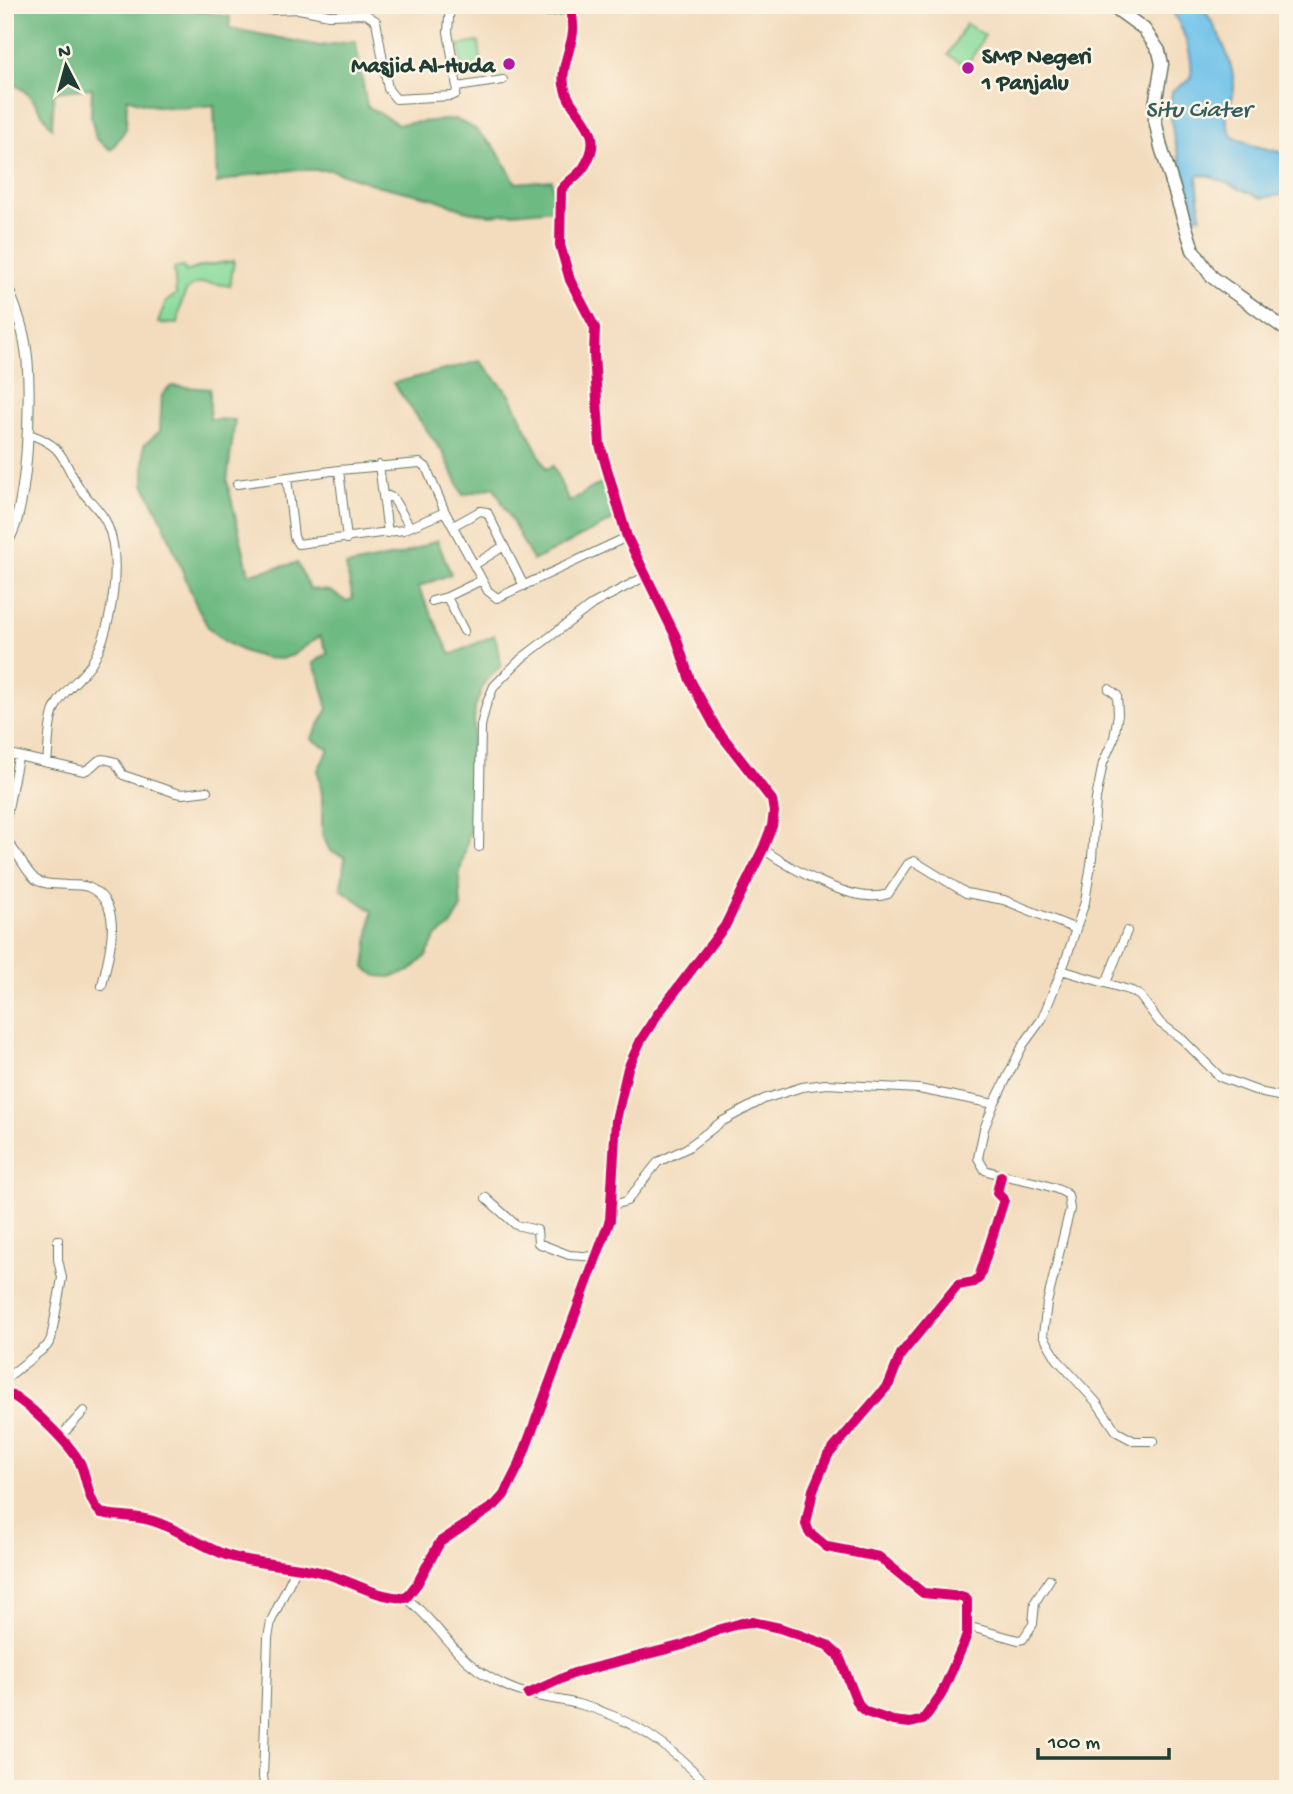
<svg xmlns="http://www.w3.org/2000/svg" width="1293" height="1794" font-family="'Gochi Hand',sans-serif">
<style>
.green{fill:#88da9b;stroke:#548c68;stroke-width:2}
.forest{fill:#6eba83;stroke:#467c5c;stroke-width:2}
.water{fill:#6ec1ea;stroke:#467f8f;stroke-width:2}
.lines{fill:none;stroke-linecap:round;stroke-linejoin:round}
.minor-casing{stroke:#697564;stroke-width:10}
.tertiary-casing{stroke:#697564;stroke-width:12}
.primary-casing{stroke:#697564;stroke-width:15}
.minor{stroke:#fff;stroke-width:8}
.tertiary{stroke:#fff;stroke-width:10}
.primary{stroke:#fff;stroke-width:12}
.cycleway-casing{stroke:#fcf5e5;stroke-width:15}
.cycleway{stroke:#d6006c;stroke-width:10}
.poi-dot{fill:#b5179e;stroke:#fcf5e5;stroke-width:2.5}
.labels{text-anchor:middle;stroke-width:5;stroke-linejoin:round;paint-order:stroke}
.poi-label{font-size:23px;font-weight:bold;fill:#1f3d34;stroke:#fcf5e5;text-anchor:start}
.water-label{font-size:24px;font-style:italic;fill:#335e62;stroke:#fcf5e5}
</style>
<rect width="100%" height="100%" fill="#fcf5e5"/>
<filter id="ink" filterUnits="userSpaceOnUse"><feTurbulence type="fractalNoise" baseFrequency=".0143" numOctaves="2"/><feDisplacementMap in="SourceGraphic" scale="14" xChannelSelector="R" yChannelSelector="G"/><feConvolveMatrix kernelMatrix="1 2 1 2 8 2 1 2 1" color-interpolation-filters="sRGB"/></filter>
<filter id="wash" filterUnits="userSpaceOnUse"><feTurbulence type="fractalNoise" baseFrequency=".00686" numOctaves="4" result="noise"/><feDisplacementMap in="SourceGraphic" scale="28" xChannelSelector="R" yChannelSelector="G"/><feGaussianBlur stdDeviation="1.57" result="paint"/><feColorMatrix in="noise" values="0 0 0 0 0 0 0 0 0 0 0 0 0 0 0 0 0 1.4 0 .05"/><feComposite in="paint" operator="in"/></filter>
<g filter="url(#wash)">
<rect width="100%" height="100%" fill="#f3dcbd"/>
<path class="green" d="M 966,24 L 985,35 L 967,66 L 948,55 Z
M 479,42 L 483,76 L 464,79 L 459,45 Z
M 234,261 L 230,286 C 189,278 183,284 178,324 L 158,323 L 165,303 L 176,294 L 174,268 L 184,267 L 185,272 L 203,266 Z"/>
<path class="forest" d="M 5,5 L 181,5 L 189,9 L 230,17 L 229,28 L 320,46 L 355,41 L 367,106 L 398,124 L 455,119 L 474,128 L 496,149 L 516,183 L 552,180 L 554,209 L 491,215 L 467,211 L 436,199 L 376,185 L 331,170 L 293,170 L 254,174 L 217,183 L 214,105 C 180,109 160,110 127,98 L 126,129 L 111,150 L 96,139 L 91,116 L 92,88 L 54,92 L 52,128 C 41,113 26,81 5,84 Z
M 480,361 L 510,395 L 546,469 L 553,466 L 569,502 L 604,481 L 615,519 L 533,561 L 494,487 L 463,495 L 444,454 L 393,383 Z
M 171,386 L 210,389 L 210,419 L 235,420 L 227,481 L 249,574 L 297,563 L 310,589 L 330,591 L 346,601 L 353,599 L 346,566 L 404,554 L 437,540 L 451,574 L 418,587 L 451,655 L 494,635 L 496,639 L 501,666 L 484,683 L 475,708 L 471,763 L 472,822 L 459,876 L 461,909 L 451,926 L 435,938 L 427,955 L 410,971 L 390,977 L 377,976 L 365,968 L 372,911 L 341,889 L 345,857 L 330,851 L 322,834 L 322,795 L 318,770 L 329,749 L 311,739 L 328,709 L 320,679 L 313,663 L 328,653 L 320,636 L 293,655 L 281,659 L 264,658 L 245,652 L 225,642 L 208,627 L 195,602 L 163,522 L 144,484 L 144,445 L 160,431 L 162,395 Z"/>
<path class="water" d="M 1168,5 L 1201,5 C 1216,26 1231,56 1234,83 C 1236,105 1218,110 1232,136 L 1251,145 L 1288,154 L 1288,194 L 1261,198 L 1210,176 L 1200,175 L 1197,177 L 1201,217 L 1196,217 C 1188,172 1165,137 1172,91 L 1190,80 C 1196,59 1181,22 1168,5 Z"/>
</g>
<g filter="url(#ink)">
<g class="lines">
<g class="minor-casing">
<path id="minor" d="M 450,5 L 448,32 L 457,87 L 503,80
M 235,6 L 271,10 L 299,9 L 329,15 L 366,14 L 376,21 L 388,89 L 396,99 L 452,96 L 456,94 L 457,87
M 514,8 L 547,12 L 571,9
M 29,434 C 67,447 61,461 81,490 C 89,501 102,511 107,524 C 123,560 112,631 91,664 C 80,680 62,691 54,710 C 48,726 49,746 47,763
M 379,465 L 388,533
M 339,470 L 347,539
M 287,477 L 294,537 L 298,544 L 403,530 L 445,512
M 237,484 L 339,470 L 420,463 L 426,467 L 445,512 L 488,591 L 497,598 L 627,537
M 383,494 L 393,498 L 410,527
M 453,526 L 480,511 L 487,512 L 524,586
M 474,565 L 504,546
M 447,597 L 464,631
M 432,601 L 447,597 L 482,580
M 1109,689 L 1117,695 L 1118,714 L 1114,738 L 1103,763 L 1096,799 L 1092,858 L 1085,902 L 1065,962 L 1042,1019 L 1023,1045 L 994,1104 L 984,1129 L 978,1158 L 985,1170 C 1006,1178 1053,1183 1068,1195 L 1070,1209 L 1047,1303 L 1043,1335 L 1057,1359 L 1097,1403 L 1117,1432 L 1134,1441 L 1154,1441
M 5,753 L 84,771 C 100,765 93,754 115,762 L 123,775 L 176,793 L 183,794 L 207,791
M 5,824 L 18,758
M 5,840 C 18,851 23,869 35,879 C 42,885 57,884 67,885 C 73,885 82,885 88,887 C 127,904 108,955 102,986
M 479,847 L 481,726 L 486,705 L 494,686 L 522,658 L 593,604 L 648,575
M 763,849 C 790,868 855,906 888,894 L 908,864 L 914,861 L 966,893 L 1004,900 L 1076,929
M 1061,970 L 1132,991 L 1140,996 L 1160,1023 L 1182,1039 L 1220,1077 L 1263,1093 L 1288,1098
M 1106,983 L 1127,931
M 486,1198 L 516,1225 L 537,1230 L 538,1243 L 569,1255 L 596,1257
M 613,1205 L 627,1201 L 658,1162 L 687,1148 L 721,1122 L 764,1099 L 802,1087 L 826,1084 L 919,1089 L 994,1104
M 5,1379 L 47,1346 L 51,1339 L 62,1278 L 58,1259 L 58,1240
M 5,1392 C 24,1398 71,1445 80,1463 C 88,1480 87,1500 101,1513 C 118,1517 136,1515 153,1521 C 179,1529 200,1546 226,1555 C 257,1565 289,1564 320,1572 C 351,1580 372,1597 406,1598 L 417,1584 L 440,1542 L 495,1505 L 504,1495 L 520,1463 L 610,1220 L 616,1120 L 628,1068 L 641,1040 L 657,1015 L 725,926 L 763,849 L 772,826 L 774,812 L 772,800 L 716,728 L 690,680 L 676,637 L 627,537 L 600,445 L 594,354 L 595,328 L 570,280 L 560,245 L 561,190 C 568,181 578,176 584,167 C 610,127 569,116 564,85 C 561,67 571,49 573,32 C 574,23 572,14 570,5
M 60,1437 L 84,1411
M 406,1598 C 434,1619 450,1650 478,1670 C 486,1676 496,1681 506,1686 C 529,1697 553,1698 578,1704 C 631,1717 675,1749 711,1789
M 967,1626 L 1018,1640 L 1023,1639 L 1033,1624 L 1035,1602 L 1050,1579
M 528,1694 L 574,1673 L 683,1645 L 718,1630 L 742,1623 L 752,1622 L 780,1628 L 827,1645 L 839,1656 L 856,1699 L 860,1707 L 866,1712 L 893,1721 L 910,1723 L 923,1720 L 941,1695 L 963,1645 L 967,1634 L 967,1600 L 963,1597 L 923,1593 L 879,1557 L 827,1547 L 809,1532 L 806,1524 L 813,1490 L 828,1455 L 889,1384 L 901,1354 L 958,1285 L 974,1282 L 979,1278 L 1004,1200 L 997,1193 L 1001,1176
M 265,1789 L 263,1777 L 268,1638 L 271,1621 L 296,1569"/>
</g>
<g class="tertiary-casing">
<path id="tertiary" d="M 5,282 C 14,304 23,326 26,349 C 32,385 29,519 5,544"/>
</g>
<g class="primary-casing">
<path id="primary" d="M 1111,5 L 1144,29 L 1159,51 L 1162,64 L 1155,105 L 1155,120 L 1161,147 L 1193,250 L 1212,277 L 1288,331"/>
</g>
<use href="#minor" class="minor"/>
<use href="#tertiary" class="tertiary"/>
<use href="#primary" class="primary"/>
<g class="cycleway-casing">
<path id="cycleway" d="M 5,1392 C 24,1398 71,1445 80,1463 C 88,1480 87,1500 101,1513 C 118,1517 136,1515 153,1521 C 179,1529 200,1546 226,1555 C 257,1565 289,1564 320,1572 C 351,1580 372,1597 406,1598 L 417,1584 L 440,1542 L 495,1505 L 504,1495 L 520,1463 L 610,1220 L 616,1120 L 628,1068 L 641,1040 L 657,1015 L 725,926 L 763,849 L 772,826 L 774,812 L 772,800 L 716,728 L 690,680 L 676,637 L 627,537 L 600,445 L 594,354 L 595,328 L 570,280 L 560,245 L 561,190 C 568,181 578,176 584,167 C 610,127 569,116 564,85 C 561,67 571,49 573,32 C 574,23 572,14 570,5
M 528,1694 L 574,1673 L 683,1645 L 718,1630 L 742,1623 L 752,1622 L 780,1628 L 827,1645 L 839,1656 L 856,1699 L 860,1707 L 866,1712 L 893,1721 L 910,1723 L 923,1720 L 941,1695 L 963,1645 L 967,1634 L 967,1600 L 963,1597 L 923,1593 L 879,1557 L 827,1547 L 809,1532 L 806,1524 L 813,1490 L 828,1455 L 889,1384 L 901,1354 L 958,1285 L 974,1282 L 979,1278 L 1004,1200 L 997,1193 L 1001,1176"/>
</g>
<use href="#cycleway" class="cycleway"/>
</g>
</g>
<g class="poi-dot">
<circle cx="509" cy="64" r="7"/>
<circle cx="968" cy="68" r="7"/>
</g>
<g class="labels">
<g class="poi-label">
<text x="982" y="63">SMP Negeri<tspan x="982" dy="26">1 Panjalu</tspan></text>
<text x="495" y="72" text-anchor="end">Masjid Al-Huda</text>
</g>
<g class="water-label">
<text x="1198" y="116">Situ Ciater</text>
</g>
</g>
<rect width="1293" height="1794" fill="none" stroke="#fcf5e5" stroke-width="28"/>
<g transform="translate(66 66) rotate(354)" stroke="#fcf5e5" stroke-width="5" paint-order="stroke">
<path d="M0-5L12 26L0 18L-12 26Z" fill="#1f3d34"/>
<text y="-10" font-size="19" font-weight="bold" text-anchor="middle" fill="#1f3d34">N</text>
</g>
<path d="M1038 1748v10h131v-10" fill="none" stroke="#1f3d34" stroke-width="3.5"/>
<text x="1048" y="1748" font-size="21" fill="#1f3d34" stroke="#fcf5e5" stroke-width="5" paint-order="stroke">100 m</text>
</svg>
